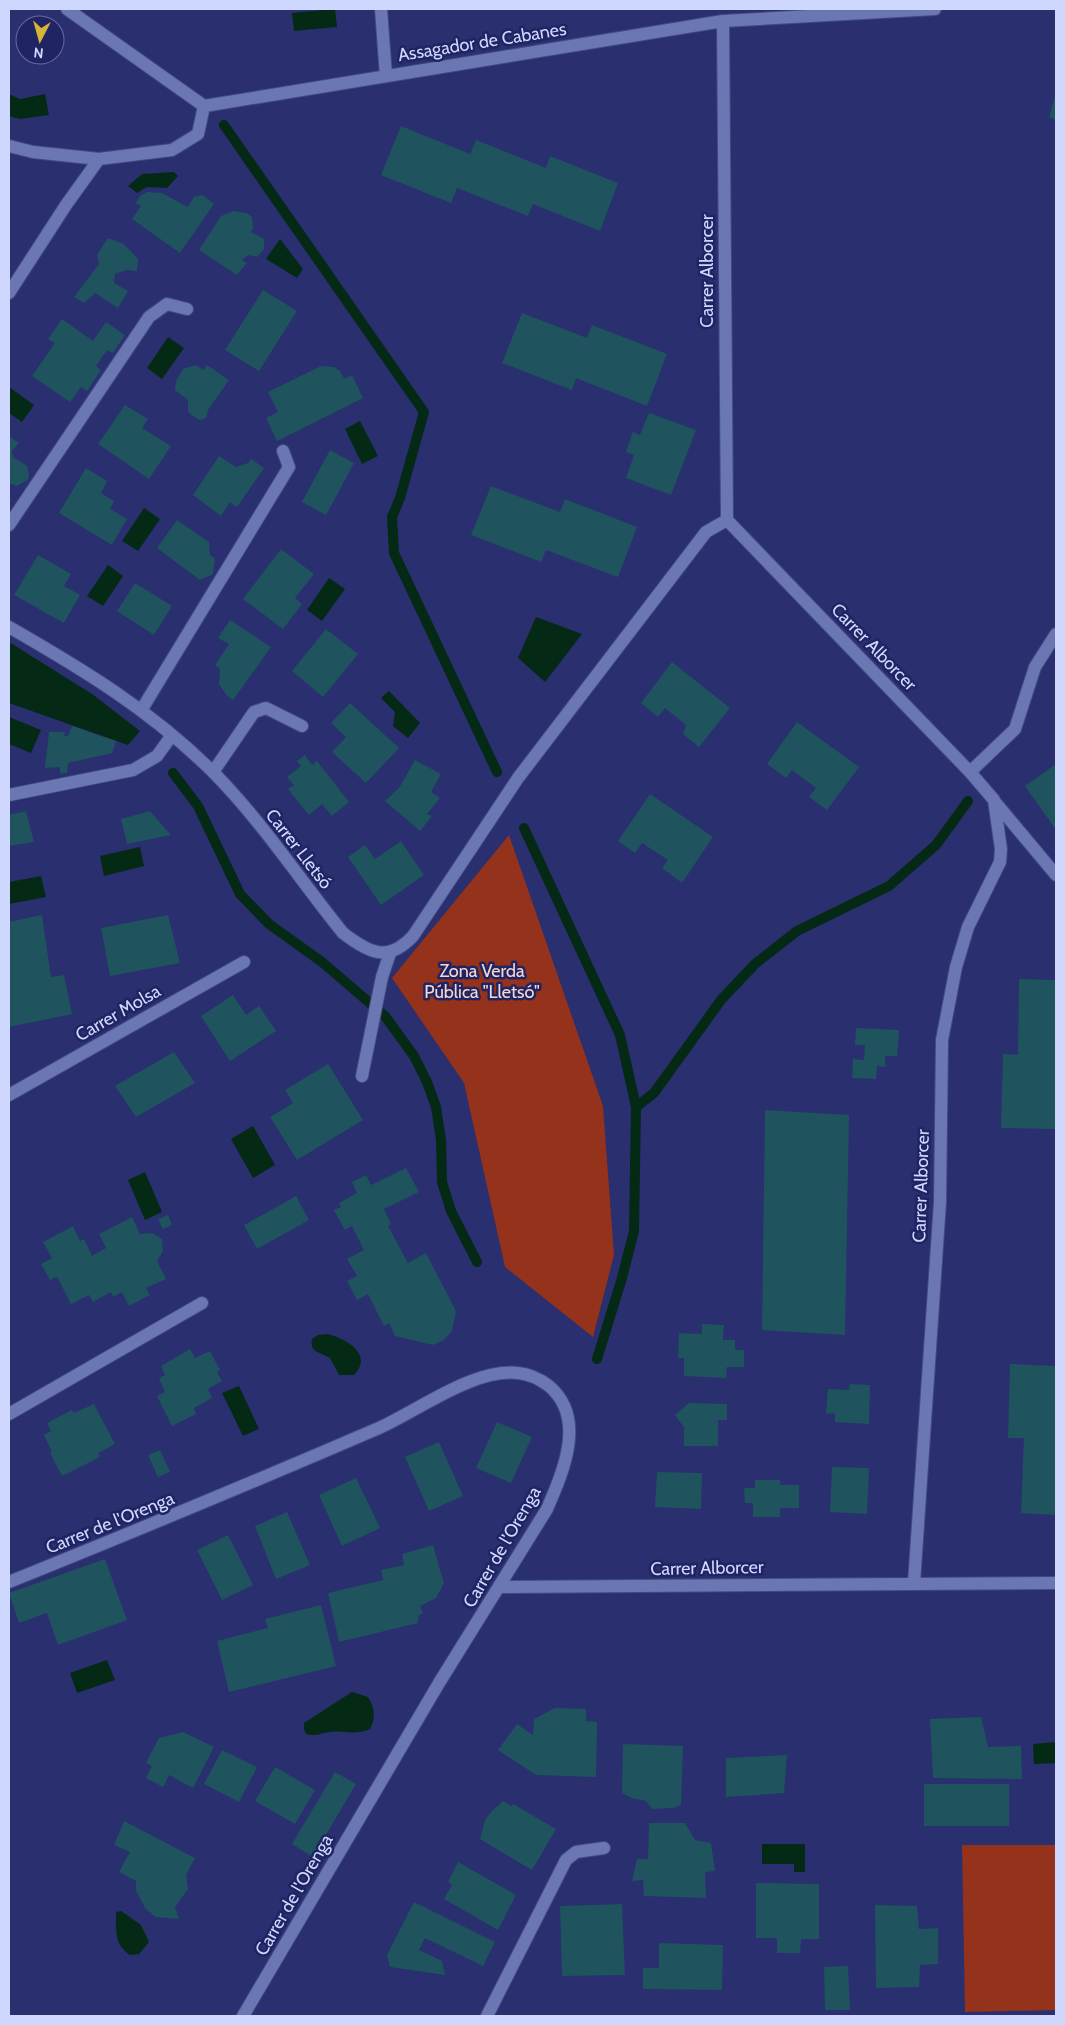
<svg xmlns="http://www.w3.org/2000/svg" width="1065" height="2025" font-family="Cabin,sans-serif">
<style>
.green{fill:#94321b}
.water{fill:#042a15}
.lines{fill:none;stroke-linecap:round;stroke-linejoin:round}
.stream{stroke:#042a15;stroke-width:10}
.building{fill:#1f535e}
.minor-casing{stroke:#434a86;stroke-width:14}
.minor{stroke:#6b77b2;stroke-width:12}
.labels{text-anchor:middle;stroke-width:5;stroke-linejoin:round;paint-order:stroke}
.street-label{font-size:18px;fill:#ced8ff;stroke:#202463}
.park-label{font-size:18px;fill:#f5d7d0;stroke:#202463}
</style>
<rect width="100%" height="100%" fill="#292f6f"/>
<path class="green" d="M 509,835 L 603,1106 L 614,1255 L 593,1337 L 505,1267 L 464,1083 L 392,978 Z
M 962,1845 L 1056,1845 L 1056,2010 L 965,2012 Z"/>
<path class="water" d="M 335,9 L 337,27 L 294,31 L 292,13 Z
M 9,94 L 20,99 L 45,94 L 49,115 L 20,119 L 9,116 Z
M 174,172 L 178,176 L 167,188 L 147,187 L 137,193 L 128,186 L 142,174 Z
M 280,239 L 303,269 L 297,278 L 266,259 Z
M 168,337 L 184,348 L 162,379 L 147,368 Z
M 9,387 L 34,405 L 22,422 L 9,413 Z
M 360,421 L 378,456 L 362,464 L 345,429 Z
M 144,508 L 160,519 L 138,551 L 122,541 Z
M 108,565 L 123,576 L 103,606 L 87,596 Z
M 329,578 L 345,589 L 322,621 L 307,610 Z
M 536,617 L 582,634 L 545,682 L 518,658 Z
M 9,642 L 92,694 L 140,731 L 128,745 L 9,703 Z
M 389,691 L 420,723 L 408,738 L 393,726 L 395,712 L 381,698 Z
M 9,717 L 41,730 L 31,753 L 9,744 Z
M 140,847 L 144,866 L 104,876 L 100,856 Z
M 41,876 L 46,897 L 9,904 L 9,882 Z
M 253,1126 L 275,1165 L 253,1178 L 231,1139 Z
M 145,1172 L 162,1212 L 145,1220 L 128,1180 Z
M 328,1334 C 346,1339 374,1354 354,1375 L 339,1375 L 330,1358 C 321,1352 309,1353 312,1339 L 318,1335 Z
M 239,1386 L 259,1429 L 243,1436 L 222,1393 Z
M 107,1660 L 115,1680 L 77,1693 L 70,1673 Z
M 352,1692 L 368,1697 C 375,1708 376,1717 370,1729 C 355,1736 345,1730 330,1732 C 321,1733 316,1737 306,1734 L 304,1729 L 304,1723 Z
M 1056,1742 L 1056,1763 L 1034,1764 L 1033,1744 Z
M 762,1844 L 805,1844 L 805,1872 L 794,1872 L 794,1864 L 762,1864 Z
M 121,1911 L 141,1925 L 149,1942 L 139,1954 L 130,1955 C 114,1945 116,1929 116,1912 Z"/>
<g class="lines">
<path class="stream" d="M 224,125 L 424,412 L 400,498 L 392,517 L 394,553 L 497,772
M 173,773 L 198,806 L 240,894 L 269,924 L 322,962 L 385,1016 L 414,1056 L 427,1082 L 436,1107 L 441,1140 L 442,1182 L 451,1211 L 477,1262
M 524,828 L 620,1035 L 636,1107
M 597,1359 L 622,1278 L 634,1231 L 636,1107 L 654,1093 L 721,1000 L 755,964 L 797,931 L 889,886 L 936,845 L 968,801"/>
</g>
<path class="building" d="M 1056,93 L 1056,120 L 1049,117 Z
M 401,126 L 470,154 L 476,140 L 546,168 L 550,156 L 618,183 L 600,231 L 533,204 L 528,216 L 457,188 L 451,203 L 381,175 Z
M 147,192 L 162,193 L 188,207 L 194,197 L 203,195 L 214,204 L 180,253 L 132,219 L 141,206 L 136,203 L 140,196 Z
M 233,211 L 247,213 L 252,217 L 253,228 L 251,232 L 264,239 L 264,249 L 257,257 L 248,255 L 242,260 L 247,263 L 237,275 L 199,250 L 221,216 Z
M 108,238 L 124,244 L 138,259 L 137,271 L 127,270 L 115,274 L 114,283 L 128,291 L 118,308 L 95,293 L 84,303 L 74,297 L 99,264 L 97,255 Z
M 263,290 L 297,311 L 259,371 L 225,350 Z
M 522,313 L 587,338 L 592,325 L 667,354 L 647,406 L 576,378 L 572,390 L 502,363 Z
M 62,319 L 93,341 L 106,322 L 125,335 L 113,353 L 107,350 L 96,366 L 101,370 L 87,391 L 81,387 L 70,402 L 32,376 L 55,343 L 48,339 Z
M 195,365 L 204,370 L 207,365 L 229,380 L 208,410 L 206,418 L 200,420 L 191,415 L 188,411 L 188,400 L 175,390 L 176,381 L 183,369 Z
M 321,366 L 334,367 L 340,371 L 344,379 L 352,375 L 363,398 L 277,441 L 266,418 L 278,412 L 268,392 Z
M 125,405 L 148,419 L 142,428 L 171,446 L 149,479 L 98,444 Z
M 649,413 L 696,430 L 671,495 L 626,478 L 634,455 L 626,452 L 633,432 L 640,435 Z
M 9,436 L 19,443 L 12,451 L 13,457 L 27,466 L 29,474 L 28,480 L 17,486 L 9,483 Z
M 330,450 L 354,463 L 326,515 L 302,502 Z
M 219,456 L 236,467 L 248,463 L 251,459 L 264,468 L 237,507 L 230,502 L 221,516 L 193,495 Z
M 86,468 L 107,481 L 101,493 L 114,501 L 110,509 L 127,519 L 112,545 L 59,513 Z
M 491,486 L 560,512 L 565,499 L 637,527 L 618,577 L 546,550 L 541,562 L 471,535 Z
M 177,520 L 209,542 L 210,555 L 215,558 L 213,574 L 200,580 L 157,548 Z
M 281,549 L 314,574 L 295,598 L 302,604 L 283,629 L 243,599 Z
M 38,555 L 71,574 L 64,586 L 80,595 L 64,623 L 14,595 Z
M 135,583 L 172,606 L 154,635 L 117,611 Z
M 230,620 L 271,647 L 233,700 L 227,696 L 219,684 L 220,669 L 215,665 L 229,644 L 218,638 Z
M 326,629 L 358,654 L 323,697 L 292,671 Z
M 672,662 L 730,708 L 699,747 L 683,734 L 686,725 L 665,708 L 658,717 L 641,703 Z
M 350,703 L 399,748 L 366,783 L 332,752 L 346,737 L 331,723 Z
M 797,722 L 859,767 L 827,810 L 809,797 L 816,788 L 792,770 L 786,778 L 767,764 Z
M 72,726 L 116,741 L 112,753 L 68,763 L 67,773 L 60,774 L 60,767 L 45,768 L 49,732 L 65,732 L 64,736 L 68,736 Z
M 305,755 L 312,765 L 317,761 L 349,802 L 332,816 L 322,804 L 309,815 L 288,789 L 294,785 L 287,777 L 301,766 L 297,761 Z
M 415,760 L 441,774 L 431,792 L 440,798 L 427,814 L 432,816 L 420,831 L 385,801 L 399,788 Z
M 1056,764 L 1056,830 L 1025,786 Z
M 650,794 L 713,837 L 682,883 L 662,868 L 668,860 L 642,843 L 635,853 L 618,841 Z
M 26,811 L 34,842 L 9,846 L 9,815 Z
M 150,811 L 171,835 L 127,844 L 121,819 Z
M 401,841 L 424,875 L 381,905 L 348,857 L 365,845 L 375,859 Z
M 42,915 L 51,977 L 64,975 L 72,1014 L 9,1027 L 9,922 Z
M 168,915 L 180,963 L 110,976 L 101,928 Z
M 1019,979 L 1056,980 L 1056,1129 L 1001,1128 L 1003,1054 L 1018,1055 Z
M 233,995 L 246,1015 L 259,1006 L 276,1031 L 230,1061 L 201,1016 Z
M 856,1028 L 899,1030 L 897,1056 L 885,1056 L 885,1067 L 877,1066 L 876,1079 L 852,1078 L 853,1059 L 864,1060 L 865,1045 L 855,1045 Z
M 174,1052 L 195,1083 L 136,1117 L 115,1086 Z
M 328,1064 L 363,1120 L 297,1160 L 270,1117 L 293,1103 L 285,1090 Z
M 765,1110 L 849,1115 L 845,1335 L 762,1330 Z
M 406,1168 L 419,1192 L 384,1209 L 391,1224 L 388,1226 L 408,1263 L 426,1253 L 456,1311 L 452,1331 L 444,1340 L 433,1345 L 395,1336 L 389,1323 L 384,1326 L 368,1294 L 357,1300 L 347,1281 L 357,1276 L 347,1259 L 364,1250 L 352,1226 L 345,1230 L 334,1210 L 341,1207 L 339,1203 L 357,1193 L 352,1182 L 366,1175 L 371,1185 Z
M 296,1196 L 309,1220 L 257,1249 L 244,1225 Z
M 168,1215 L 172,1225 L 163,1229 L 158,1219 Z
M 132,1217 L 140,1234 L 152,1233 L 162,1239 L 163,1251 L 157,1261 L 166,1279 L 146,1288 L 150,1295 L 129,1306 L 122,1292 L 113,1297 L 111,1292 L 93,1302 L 89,1295 L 71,1304 L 57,1277 L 50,1280 L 41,1264 L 52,1258 L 43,1242 L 73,1226 L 80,1241 L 84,1239 L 92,1256 L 106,1248 L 99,1234 Z
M 702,1324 L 724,1325 L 723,1340 L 735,1340 L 735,1350 L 744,1350 L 744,1367 L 727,1367 L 726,1378 L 684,1376 L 684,1358 L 678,1358 L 679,1333 L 702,1334 Z
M 190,1349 L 195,1358 L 210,1351 L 220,1370 L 217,1372 L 222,1381 L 208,1389 L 212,1398 L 194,1408 L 196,1414 L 172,1426 L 157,1396 L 165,1392 L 159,1378 L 165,1375 L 161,1366 Z
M 1010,1364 L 1056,1366 L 1056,1515 L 1021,1513 L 1024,1438 L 1008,1438 Z
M 850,1384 L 870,1385 L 869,1424 L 835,1422 L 835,1413 L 826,1414 L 828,1389 L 849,1390 Z
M 689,1403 L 727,1404 L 727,1420 L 718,1420 L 718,1446 L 684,1446 L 684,1427 L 675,1415 Z
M 94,1404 L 115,1444 L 98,1453 L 100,1457 L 62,1476 L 50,1453 L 52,1452 L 44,1435 L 51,1431 L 47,1423 L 72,1410 L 74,1413 Z
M 497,1422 L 532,1437 L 511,1483 L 476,1468 Z
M 439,1442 L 463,1496 L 429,1511 L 405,1457 Z
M 160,1450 L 170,1472 L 158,1477 L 148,1455 Z
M 832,1467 L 869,1468 L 867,1514 L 830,1512 Z
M 657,1472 L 702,1473 L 701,1509 L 655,1507 Z
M 356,1478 L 380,1528 L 342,1546 L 319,1495 Z
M 755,1480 L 780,1480 L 780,1485 L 799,1485 L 799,1508 L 780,1508 L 780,1517 L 753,1517 L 753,1503 L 745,1503 L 744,1488 L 755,1488 Z
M 287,1512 L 310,1565 L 276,1579 L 255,1526 Z
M 228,1535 L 253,1585 L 222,1600 L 197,1550 Z
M 433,1545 L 444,1583 L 436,1598 L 420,1606 L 423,1613 L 418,1616 L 418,1623 L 339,1642 L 328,1593 L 383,1580 L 381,1570 L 404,1565 L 402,1554 Z
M 105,1559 L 127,1620 L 58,1645 L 47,1613 L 19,1623 L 9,1593 Z
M 321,1605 L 336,1666 L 229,1692 L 217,1641 L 268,1628 L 265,1619 Z
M 555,1708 L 586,1709 L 586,1721 L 597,1722 L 596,1777 L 536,1775 L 498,1750 L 517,1724 L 533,1735 L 534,1719 Z
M 981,1717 L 988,1747 L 1021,1746 L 1022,1779 L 933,1778 L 930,1719 Z
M 183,1732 L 214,1747 L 193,1788 L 169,1775 L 163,1787 L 146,1778 L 152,1766 L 146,1763 L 159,1738 Z
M 623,1744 L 683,1746 L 681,1805 L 673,1808 L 652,1809 L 646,1801 L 632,1798 L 622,1793 Z
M 222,1750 L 257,1767 L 239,1802 L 204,1784 Z
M 787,1755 L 784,1793 L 726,1797 L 726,1758 Z
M 275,1767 L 315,1790 L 295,1824 L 255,1801 Z
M 335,1772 L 356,1784 L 313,1857 L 292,1844 Z
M 924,1784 L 1009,1784 L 1009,1826 L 924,1826 Z
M 503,1801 L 512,1806 L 513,1804 L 556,1829 L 532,1870 L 480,1839 L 485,1820 L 491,1812 Z
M 124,1821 L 195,1858 L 186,1875 L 188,1889 L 175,1907 L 179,1919 L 156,1917 L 146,1909 L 136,1891 L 136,1881 L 119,1872 L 130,1852 L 114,1845 Z
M 649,1823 L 685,1823 L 695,1840 L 711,1843 L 715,1871 L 705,1872 L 706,1898 L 644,1896 L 643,1880 L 632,1881 L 637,1859 L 648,1859 Z
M 458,1862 L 516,1895 L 498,1930 L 444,1899 L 452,1885 L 448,1882 Z
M 756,1883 L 819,1884 L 819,1939 L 801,1939 L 800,1953 L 777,1953 L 777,1938 L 756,1938 Z
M 414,1902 L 495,1942 L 483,1966 L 425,1938 L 419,1950 L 442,1961 L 445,1975 L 390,1967 L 387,1955 Z
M 622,1904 L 625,1975 L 562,1976 L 560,1906 Z
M 875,1905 L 917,1906 L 919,1929 L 938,1928 L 938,1964 L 920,1965 L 919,1987 L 876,1988 Z
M 659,1943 L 723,1945 L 722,1990 L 643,1989 L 643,1968 L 659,1968 Z
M 848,1966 L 850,2010 L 825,2010 L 824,1967 Z"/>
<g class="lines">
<g class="minor-casing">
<path id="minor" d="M 67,9 L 204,106 L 723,21 L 935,9
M 381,9 L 386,76
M 723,21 L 727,520
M 9,146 L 33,152 L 99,159 L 172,150 L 198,134 L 204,106
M 9,293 L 66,205 L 99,159
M 9,525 L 149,317 L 167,304 L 187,309
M 9,627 C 84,670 150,710 212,771 C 261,820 300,880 343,933 C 369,953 388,963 413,936 L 518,778 L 706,532 L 727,520 L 970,772 L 994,800 L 1001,849 L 1000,862 L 968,927 L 956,967 L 942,1040 L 940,1202 L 914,1583
M 142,709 L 289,467 L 283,451
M 213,772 L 254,712 L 266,708 L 302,726
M 970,772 L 1015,729 L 1035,667 L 1056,634
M 9,795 L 133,770 L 157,756 L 172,735
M 995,802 L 1056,875
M 362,1076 L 382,977 L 390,953
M 9,1095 L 244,962
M 9,1414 L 202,1303
M 9,1582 C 133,1532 256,1481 379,1428 C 419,1410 474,1368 518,1373 C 529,1374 541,1380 549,1386 C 587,1418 563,1472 547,1509 L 439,1683 L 243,2016
M 500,1587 L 1056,1583
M 487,2016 L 566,1860 L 576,1852 L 604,1848"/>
</g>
<use href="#minor" class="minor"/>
</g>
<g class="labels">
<g class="street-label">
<text transform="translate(482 42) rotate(-9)" y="6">Assagador de Cabanes</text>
<text transform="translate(707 271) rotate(-90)" y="6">Carrer Alborcer</text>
<text transform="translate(874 647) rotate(46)" y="6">Carrer Alborcer</text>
<text transform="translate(299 849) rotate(52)" y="6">Carrer Lletsó</text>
<text transform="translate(118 1013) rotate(-30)" y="6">Carrer Molsa</text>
<text transform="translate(921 1186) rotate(-88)" y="6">Carrer Alborcer</text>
<text transform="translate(110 1523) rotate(-22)" y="6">Carrer de l'Orenga</text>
<text transform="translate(502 1547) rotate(-60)" y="6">Carrer de l'Orenga</text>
<text transform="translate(707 1568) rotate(-1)" y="6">Carrer Alborcer</text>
<text transform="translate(294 1895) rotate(-60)" y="6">Carrer de l'Orenga</text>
</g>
<g class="park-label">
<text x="482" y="977">Zona Verda<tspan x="482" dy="21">Pública "Lletsó"</tspan></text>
</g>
</g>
<rect width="1065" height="2025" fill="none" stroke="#ced8ff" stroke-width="20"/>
<g transform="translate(40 40) rotate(186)"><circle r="24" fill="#202463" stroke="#666ca1"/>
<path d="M0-4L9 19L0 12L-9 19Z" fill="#d5b535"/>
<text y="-8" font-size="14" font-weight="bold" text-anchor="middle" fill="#ced8ff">N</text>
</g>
</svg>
